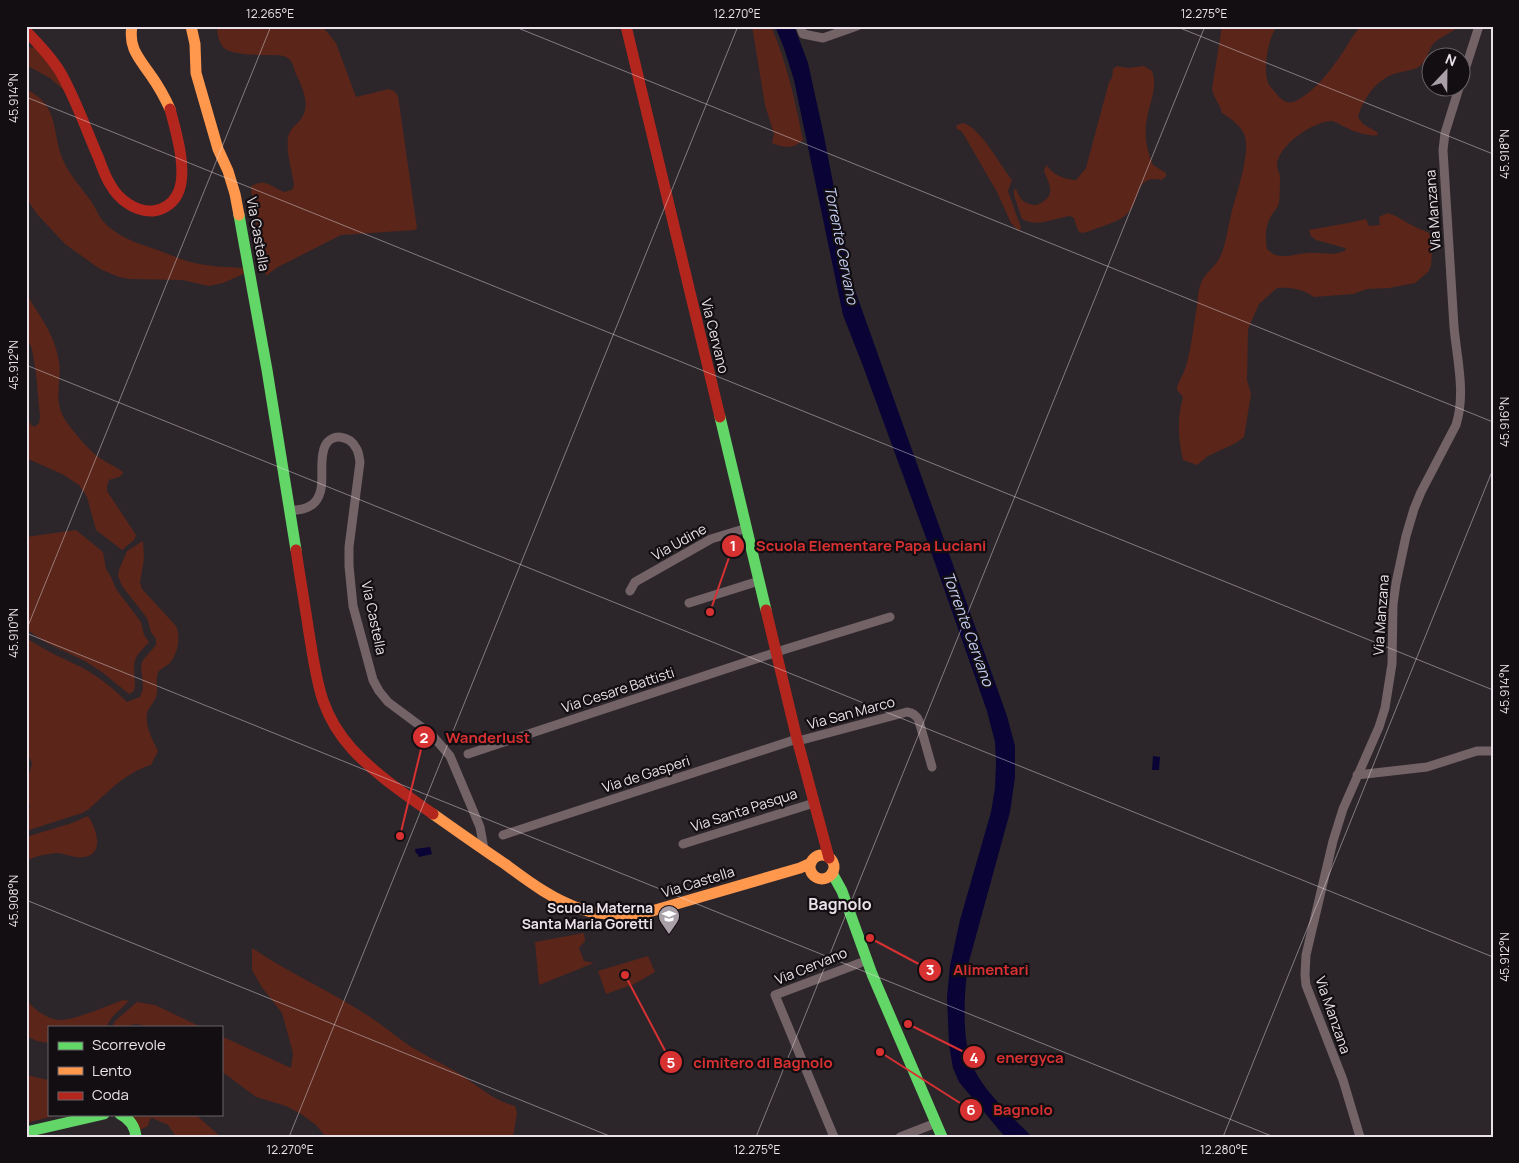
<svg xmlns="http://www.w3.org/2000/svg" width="1519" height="1163" font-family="Manrope,sans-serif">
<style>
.green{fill:#5b251a}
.water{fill:#090336}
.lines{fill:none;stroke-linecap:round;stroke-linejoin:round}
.street{stroke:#736266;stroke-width:9}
.fast{stroke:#63d668;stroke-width:11}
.slow{stroke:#ff974d;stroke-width:11}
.jam{stroke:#b3261e;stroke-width:11}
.ticks{fill:none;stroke:#eae2e8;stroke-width:1;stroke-opacity:0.45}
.labels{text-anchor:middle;stroke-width:4.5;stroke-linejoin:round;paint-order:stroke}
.street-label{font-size:14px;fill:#eae2e8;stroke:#130e12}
.poi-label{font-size:14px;font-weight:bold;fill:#eae2e8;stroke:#130e12;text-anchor:end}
.water-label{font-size:15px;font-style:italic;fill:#c4cef4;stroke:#130e12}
.quarter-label{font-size:16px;font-weight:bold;fill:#eae2e8;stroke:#130e12}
.leader{fill:none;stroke:#d73132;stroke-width:2}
.callout-dot{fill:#d73132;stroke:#130e12;stroke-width:2}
.mark-label{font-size:15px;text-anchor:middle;font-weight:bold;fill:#fff}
.callout-label{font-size:15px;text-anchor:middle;font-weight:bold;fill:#d73132;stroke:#130e12;stroke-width:4.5;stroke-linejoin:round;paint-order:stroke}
.neatline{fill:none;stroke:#eae2e8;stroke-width:2}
.ticks-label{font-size:12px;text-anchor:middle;fill:#eae2e8}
</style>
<rect width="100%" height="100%" fill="#2c262b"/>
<path class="green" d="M 217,26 L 322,26 L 336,43 L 356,97 L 389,89 L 394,91 L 398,96 L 417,228 L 415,230 L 341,235 L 276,268 L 266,276 L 253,207 L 251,186 C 267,178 270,187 284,192 L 292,190 L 294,186 C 292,169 286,155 288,137 C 290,128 296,126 301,119 C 312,104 301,85 295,72 C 294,68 293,64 291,61 C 285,54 277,55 269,55 C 258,55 232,55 224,48 C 219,43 217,33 217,26 Z
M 752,26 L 771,26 C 787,63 795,101 803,140 C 794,149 783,148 772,143 L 774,134 L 765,105 Z
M 1222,26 L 1277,26 C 1268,38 1262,72 1269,85 C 1272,89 1276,93 1279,97 C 1284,102 1290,104 1296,101 C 1315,91 1329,72 1341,55 C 1348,45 1353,34 1361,26 L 1459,26 C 1452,33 1441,36 1434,43 C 1428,50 1427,61 1420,66 C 1413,71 1402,71 1394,74 C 1376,80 1363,99 1358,117 L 1363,124 L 1377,132 L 1378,135 C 1370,137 1352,131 1345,127 C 1340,125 1336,121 1331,121 C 1313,122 1278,145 1277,165 C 1277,169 1279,172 1280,176 C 1280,180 1280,199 1279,203 C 1278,208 1274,211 1271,216 C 1265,226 1265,238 1267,249 C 1271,253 1275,256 1281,256 C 1290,257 1299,253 1308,253 C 1320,252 1335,257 1346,250 L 1345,248 L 1316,240 L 1311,236 L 1309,230 L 1348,223 L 1366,219 L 1369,226 L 1380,225 L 1379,217 L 1388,213 C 1398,216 1405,222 1415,227 C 1422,230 1428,231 1433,237 L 1431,266 L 1428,272 L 1415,283 L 1389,288 L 1367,289 L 1353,294 L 1314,297 C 1303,289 1291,287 1277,288 L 1259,304 L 1248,329 L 1247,380 L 1251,394 L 1244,437 L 1236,443 L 1208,456 L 1197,465 L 1183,460 C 1178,438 1177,419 1183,397 L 1177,390 C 1177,382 1183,376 1185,369 C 1192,348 1193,327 1197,306 C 1198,298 1198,290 1201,283 C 1204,274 1214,268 1219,259 C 1226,246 1227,230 1231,215 C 1235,197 1252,151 1244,134 C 1241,126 1229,117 1222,113 C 1220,104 1214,99 1212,89 Z
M 37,47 L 68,94 L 50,78 L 26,65 L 26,48 Z
M 1117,66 L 1128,68 L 1144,66 L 1152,71 C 1158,86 1150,102 1147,118 C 1144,134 1146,149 1153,165 L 1166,173 L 1166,176 L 1162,180 C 1133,174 1142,200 1127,214 C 1117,223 1099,227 1087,232 L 1082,233 L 1078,231 L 1074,218 L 1070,216 C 1054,218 1038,228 1022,219 L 1014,195 L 1014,190 L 1016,189 C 1020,200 1025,205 1037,205 C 1057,196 1050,186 1044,171 L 1046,165 C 1054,175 1063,179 1076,180 L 1086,168 L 1109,82 L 1112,78 L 1113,69 Z
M 26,89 C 60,106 51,130 63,160 C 70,176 81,187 91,201 C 95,207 98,215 103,221 C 119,239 141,244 163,252 C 174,256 184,261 195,263 C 211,267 228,267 245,268 L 246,273 L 223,283 L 209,286 L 182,280 L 130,279 L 119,277 L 100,269 L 65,244 L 37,214 L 26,198 Z
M 963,123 C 981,128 1000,165 1012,180 L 1008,191 L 1021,228 L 1019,231 L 1011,223 L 997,192 L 964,135 L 962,132 L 956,128 L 957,125 Z
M 26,293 C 39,316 55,334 59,362 C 62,382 53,398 64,418 C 71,429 89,451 100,458 C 107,463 115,466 123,472 L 122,475 L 119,477 L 109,480 L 107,486 L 107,491 L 136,535 L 134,540 L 122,550 L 96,530 L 87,497 L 79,485 L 62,474 L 26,458 L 26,414 L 31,425 L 35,427 L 39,423 L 40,417 L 36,373 L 32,349 L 26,335 Z
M 76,530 L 103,552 L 106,569 L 111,577 L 116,589 L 141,622 L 144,635 L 149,642 C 145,647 139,652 136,658 C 131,669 137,681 134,691 L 129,694 L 102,672 L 85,661 L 45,642 L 26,629 L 26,537 Z
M 143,541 L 144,559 L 140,582 L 142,589 L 176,626 C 181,637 178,653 170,663 C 166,667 160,668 158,673 C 155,680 159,689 156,697 C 154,703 148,708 147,714 C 145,727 153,740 158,751 L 151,765 C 126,772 108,792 89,809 L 82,813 L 26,831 L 26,815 L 30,808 L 29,804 L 26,800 L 26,782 L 32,765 L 31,760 L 26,756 L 26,638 C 44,650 62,658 81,667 C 98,676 114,689 127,702 L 140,697 L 143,688 L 141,665 L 143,660 L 156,645 L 156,639 L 151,632 L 147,618 L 122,586 L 118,576 L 119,570 L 127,551 Z
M 88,816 C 99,833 105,860 76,857 C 69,856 63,853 57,853 C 46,854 35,856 26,861 L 26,837 L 72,823 Z
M 584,933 L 585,941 L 579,948 L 584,961 L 594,963 L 539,985 L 535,942 Z
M 252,948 C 290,974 332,992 370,1017 C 384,1026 396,1037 410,1046 C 427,1057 446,1065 463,1076 C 480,1088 495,1101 515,1106 L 517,1113 L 513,1137 L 326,1137 L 316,1125 L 301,1114 L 286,1106 L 256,1097 L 221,1071 L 221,1036 L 291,1068 L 293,1053 L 282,1013 L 261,986 L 252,970 Z
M 648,956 L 655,972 L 634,984 L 606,994 L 598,971 Z
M 26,999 C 33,1009 47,1019 59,1020 C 76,1020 106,1006 123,1000 L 129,1001 L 113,1016 L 106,1027 L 49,1027 L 49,1043 L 37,1041 L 26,1036 Z
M 137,1002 L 155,1005 L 201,1027 L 150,1027 L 136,1024 L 123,1027 L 112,1027 L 115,1021 Z
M 26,1075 L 49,1080 L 49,1114 L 62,1114 L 26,1123 Z
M 131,1114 L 195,1114 L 221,1137 L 176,1137 L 168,1125 L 152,1118 L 150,1119 L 148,1126 L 138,1131 Z"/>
<path class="water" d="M 775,26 L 794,26 L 808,63 L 824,136 L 852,282 L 1007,716 L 1015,746 L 1015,777 L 1010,812 L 968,965 C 964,995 961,1041 974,1069 C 984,1091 1014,1119 1032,1137 L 1005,1137 L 959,1082 L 953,1068 L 949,1045 L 947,997 L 950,966 L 960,920 L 991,812 L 995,788 L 996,762 L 995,742 L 987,711 L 929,546 L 863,366 L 843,315 L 794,80 L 784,48 Z
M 1153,756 L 1160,757 L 1159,770 L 1152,770 Z
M 430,847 L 432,854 L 419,857 L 417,853 L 416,854 L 415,849 Z"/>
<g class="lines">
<path class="street" d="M 800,26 L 803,34 L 823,38 L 857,26
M 1462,79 L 1479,26
M 290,511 C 299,510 309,509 315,502 C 328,487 317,463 325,446 C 332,432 350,436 356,448 C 359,452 359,457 360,462 L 349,547 L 349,566 L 353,606 L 373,680 L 379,691 L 388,702 L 431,734 L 450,756 L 480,827 L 484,849
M 630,591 L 635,582 L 711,539 L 747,528
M 689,603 L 759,581
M 798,741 L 907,712 C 914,713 917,716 919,721 L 932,767
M 468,754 L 786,649 L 890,617
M 1357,775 L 1427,767 L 1477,751 L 1493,751
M 503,835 L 797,739
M 683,844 L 814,803
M 834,1137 L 775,995 L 860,963
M 900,1137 L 936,1123
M 1360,1137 L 1343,1080 L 1306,985 L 1305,975 L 1306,955 L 1333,841 L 1343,809 L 1379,727 L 1385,708 L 1392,664 L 1393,605 L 1396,583 L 1406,536 L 1414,509 L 1421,492 L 1456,425 C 1466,393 1457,360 1454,327 C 1450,268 1447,209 1443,150 L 1445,133 L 1459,88"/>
<path class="fast" d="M 239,215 L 267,370 L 296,550
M 720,417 L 766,610
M 832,873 L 842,891 L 872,974 L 942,1137
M 120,1114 C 130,1119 135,1126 136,1137
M 26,1132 L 104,1114"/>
<path class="slow" d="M 132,26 C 128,49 140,59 152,77 C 159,87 165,98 170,109
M 191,26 L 195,44 L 196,73 L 218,149 L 228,171 L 235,194 L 239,215
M 433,814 C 457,831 481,848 505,864 C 528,881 553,900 581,909 C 601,916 624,915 645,913 L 800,868 L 811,863
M810 867a12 12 0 1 1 24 0a12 12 0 1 1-24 0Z"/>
<path class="jam" d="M 626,26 L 720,417
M 26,31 C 40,46 55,61 64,79 C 77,103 88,134 99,159 C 102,167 105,176 110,184 C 118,199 135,212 153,211 C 163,210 172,204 177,195 C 189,174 176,131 170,109
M 296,550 C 300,578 305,605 309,633 C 317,680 319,712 352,749 C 376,775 405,794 433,814
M 766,610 L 797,739 L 829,858"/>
</g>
<path class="ticks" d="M 513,26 L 1493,422M 1175,26 L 1493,154M 26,97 L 1493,690M 26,365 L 1493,957M 26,631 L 271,26M 26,633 L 1274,1137M 26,900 L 612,1137M 289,1137 L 738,26M 756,1137 L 1205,26M 1223,1137 L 1493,469"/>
<defs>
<g id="school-pin" transform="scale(1.125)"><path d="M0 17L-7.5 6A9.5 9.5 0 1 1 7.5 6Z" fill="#a8a0a6" stroke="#130e12"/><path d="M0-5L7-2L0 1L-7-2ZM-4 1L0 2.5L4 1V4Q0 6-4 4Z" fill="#fff"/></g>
</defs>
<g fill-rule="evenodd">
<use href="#school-pin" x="669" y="916"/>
</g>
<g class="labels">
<g class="street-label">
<text transform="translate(1433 210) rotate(-94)" y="5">Via Manzana</text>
<text transform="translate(258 234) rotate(80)" y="5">Via Castella</text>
<text transform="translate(715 336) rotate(76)" y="5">Via Cervano</text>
<text transform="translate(679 542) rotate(-29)" y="5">Via Udine</text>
<text transform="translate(1381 615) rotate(-86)" y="5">Via Manzana</text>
<text transform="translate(374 618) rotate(78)" y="5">Via Castella</text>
<text transform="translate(618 690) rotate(-18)" y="5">Via Cesare Battisti</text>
<text transform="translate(851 713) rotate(-15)" y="5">Via San Marco</text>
<text transform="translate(646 774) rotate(-18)" y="5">Via de Gasperi</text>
<text transform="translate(744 810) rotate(-18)" y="5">Via Santa Pasqua</text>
<text transform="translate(698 882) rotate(-17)" y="5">Via Castella</text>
<text transform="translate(811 966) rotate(-22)" y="5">Via Cervano</text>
<text transform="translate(1333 1015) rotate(71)" y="5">Via Manzana</text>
</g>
<g class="poi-label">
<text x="653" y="913">Scuola Materna<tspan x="653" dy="16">Santa Maria Goretti</tspan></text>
</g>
<g class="water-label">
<text transform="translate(841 245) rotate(79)" y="5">Torrente Cervano</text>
<text transform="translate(968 629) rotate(70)" y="5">Torrente Cervano</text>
</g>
<g class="quarter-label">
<text x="840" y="910">Bagnolo</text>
</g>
</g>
<path class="leader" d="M710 612L733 546M400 836L424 737M870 938L930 970M908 1024L974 1057M625 975L671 1062M880 1052L971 1110"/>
<g class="callout-dot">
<circle cx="710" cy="612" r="5"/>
<circle cx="400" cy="836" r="5"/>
<circle cx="870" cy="938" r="5"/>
<circle cx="908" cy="1024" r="5"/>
<circle cx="625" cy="975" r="5"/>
<circle cx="880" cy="1052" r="5"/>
<circle cx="733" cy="546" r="12"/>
<circle cx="424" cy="737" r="12"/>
<circle cx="930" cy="970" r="12"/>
<circle cx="974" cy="1057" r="12"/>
<circle cx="671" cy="1062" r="12"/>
<circle cx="971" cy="1110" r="12"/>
</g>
<g class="mark-label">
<text x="733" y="551">1</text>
<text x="424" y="743">2</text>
<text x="930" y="975">3</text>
<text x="974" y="1063">4</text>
<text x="671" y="1068">5</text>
<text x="971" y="1115">6</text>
</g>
<g class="callout-label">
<text x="871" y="551">Scuola Elementare Papa Luciani</text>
<text x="488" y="743">Wanderlust</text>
<text x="991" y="975">Alimentari</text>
<text x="1030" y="1063">energyca</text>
<text x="763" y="1068">cimitero di Bagnolo</text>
<text x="1023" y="1115">Bagnolo</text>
</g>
<rect width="1519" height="1163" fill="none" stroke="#130e12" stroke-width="55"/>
<rect x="48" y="1026" width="175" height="90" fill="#130e12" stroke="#696368"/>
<rect x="58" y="1042" width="25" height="8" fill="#63d668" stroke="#696368"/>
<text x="92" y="1050" font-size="15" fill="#eae2e8">Scorrevole</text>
<rect x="58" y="1067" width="25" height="8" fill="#ff974d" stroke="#696368"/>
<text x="92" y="1076" font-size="15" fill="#eae2e8">Lento</text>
<rect x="58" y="1092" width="25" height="8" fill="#b3261e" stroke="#696368"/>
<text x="92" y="1100" font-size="15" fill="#eae2e8">Coda</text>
<g transform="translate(1446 72) rotate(22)"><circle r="24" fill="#130e12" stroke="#696368"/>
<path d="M0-4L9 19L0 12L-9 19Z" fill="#a8a0a6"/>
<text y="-8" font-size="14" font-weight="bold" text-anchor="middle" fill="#eae2e8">N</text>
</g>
<rect x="28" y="28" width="1464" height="1108" class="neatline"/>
<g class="ticks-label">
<text x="270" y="18">12.265°E</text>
<text x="737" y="18">12.270°E</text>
<text x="1204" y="18">12.275°E</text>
<text transform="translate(14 98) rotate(-90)" y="4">45.914°N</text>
<text transform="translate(1505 154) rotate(-90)" y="4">45.918°N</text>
<text transform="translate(14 365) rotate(-90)" y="4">45.912°N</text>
<text transform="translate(1505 422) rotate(-90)" y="4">45.916°N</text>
<text transform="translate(14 633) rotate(-90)" y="4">45.910°N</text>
<text transform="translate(1505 689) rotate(-90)" y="4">45.914°N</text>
<text transform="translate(14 901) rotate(-90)" y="4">45.908°N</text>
<text transform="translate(1505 957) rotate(-90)" y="4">45.912°N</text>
<text x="290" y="1154">12.270°E</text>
<text x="757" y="1154">12.275°E</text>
<text x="1224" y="1154">12.280°E</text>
</g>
</svg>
